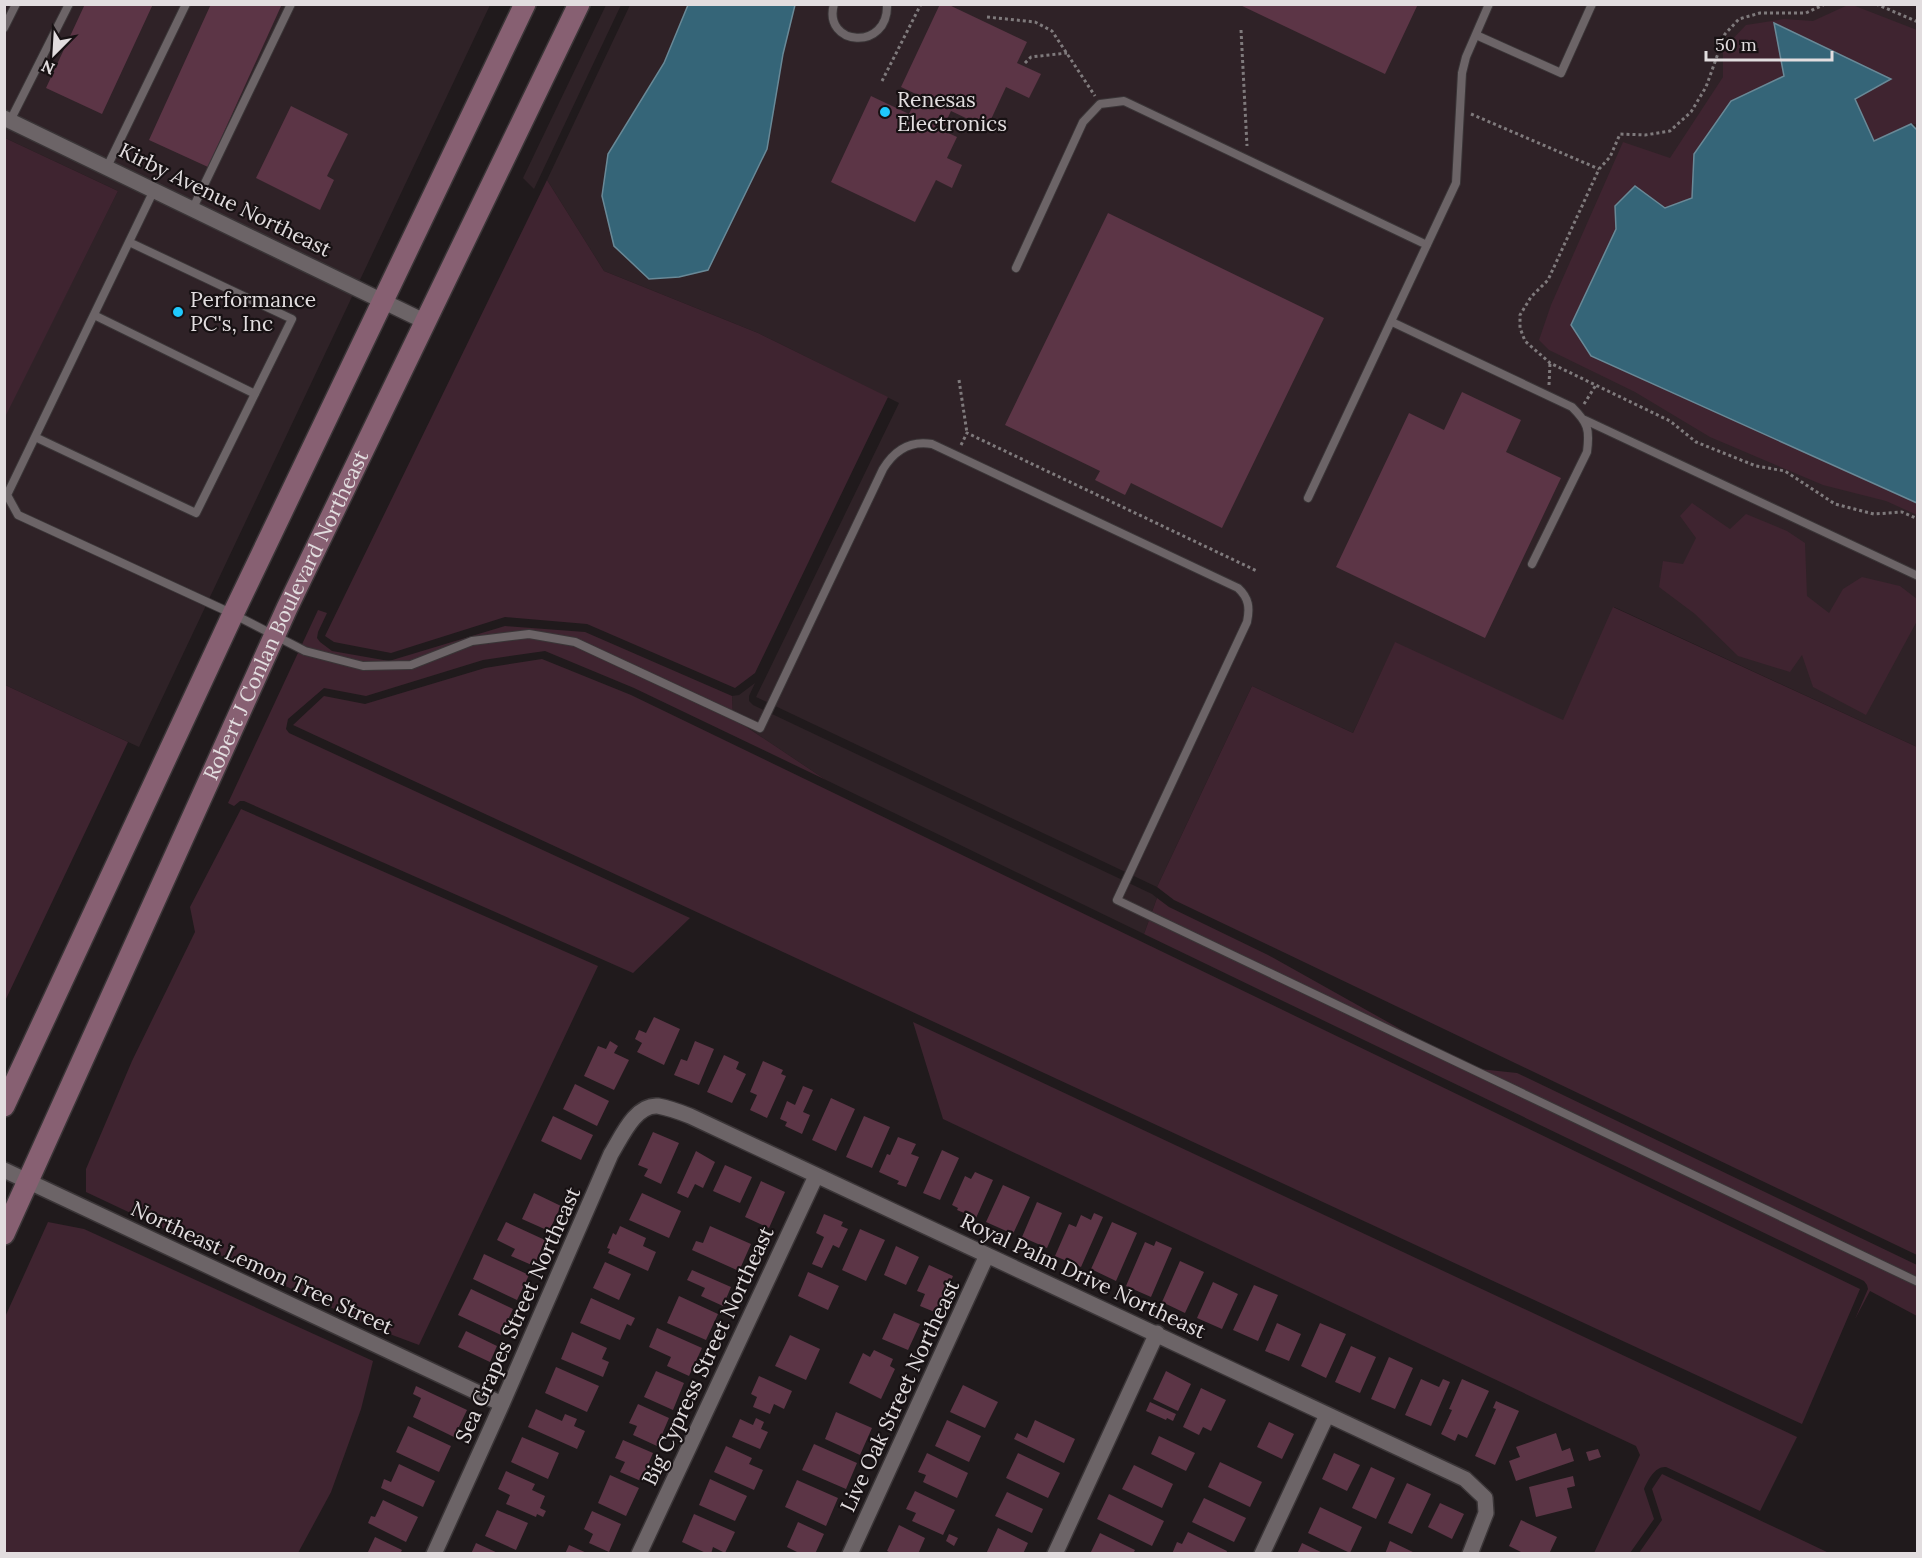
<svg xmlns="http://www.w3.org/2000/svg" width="1922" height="1558" font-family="Lora,serif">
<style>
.built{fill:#2f2227}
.green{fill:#3f2430}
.water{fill:#356578;stroke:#698997;stroke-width:1.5}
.building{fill:#5c3546}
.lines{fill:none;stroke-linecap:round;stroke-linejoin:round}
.service-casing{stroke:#3a3537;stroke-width:10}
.minor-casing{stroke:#3a3537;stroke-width:18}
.secondary-casing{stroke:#3a3537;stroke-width:24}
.path{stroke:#7f7a7c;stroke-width:3;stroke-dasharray:3 3;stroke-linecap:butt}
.service{stroke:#6c6467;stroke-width:8}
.minor{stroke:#6c6467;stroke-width:15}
.secondary{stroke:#876072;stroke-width:21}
.poi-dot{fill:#1fc9fd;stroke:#171113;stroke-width:2}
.labels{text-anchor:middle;stroke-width:4.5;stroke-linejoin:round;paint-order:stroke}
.poi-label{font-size:21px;fill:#e2dddf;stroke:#171113;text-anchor:start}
.street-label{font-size:21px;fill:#e2dddf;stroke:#171113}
</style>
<rect width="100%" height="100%" fill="#201a1c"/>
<path class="built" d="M 5,5 L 490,5 L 139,747 L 5,685 L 4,417 L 118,191 L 5,138 Z
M 606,5 L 621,5 L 534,189 L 523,178 Z
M 630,5 L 1917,5 L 1917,747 L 1614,607 L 1563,721 L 1395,643 L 1353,733 L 1252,686 L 1157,887 L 756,697 L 899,403 L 758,333 L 604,271 L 547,180 Z
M 755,683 L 749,696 L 749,701 L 753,705 L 1152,894 L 1157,898 L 1144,934 L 826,780 L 733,718 L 732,696 L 739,695 Z"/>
<path class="green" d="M 1850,4 L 1917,30 L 1917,124 L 1911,124 L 1874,141 L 1855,99 L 1890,79 L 1784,76 L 1731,102 L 1694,154 L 1692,198 L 1616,229 L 1571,325 L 1591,356 L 1917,503 L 1917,515 L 1886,501 L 1823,485 L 1710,437 L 1635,392 L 1549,350 L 1539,340 L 1551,305 L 1623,142 L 1670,158 L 1723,77 L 1723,49 L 1746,25 L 1784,19 L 1813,21 Z
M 5,138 L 118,191 L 5,417 Z
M 547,180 L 604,271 L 758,333 L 888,397 L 755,673 L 735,688 L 587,624 L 505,617 L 391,653 L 334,642 L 325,636 Z
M 1692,503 L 1730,529 L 1746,514 L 1787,531 L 1805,543 L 1807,596 L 1829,613 L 1843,589 L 1862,577 L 1900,586 L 1917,599 L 1917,621 L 1866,715 L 1813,687 L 1802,655 L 1790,672 L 1738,656 L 1695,614 L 1659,587 L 1663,561 L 1683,564 L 1696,538 L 1680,516 Z
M 1613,607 L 1917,747 L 1917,1255 L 1174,900 L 1157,887 L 1252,686 L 1353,733 L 1395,642 L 1563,720 Z
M 318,610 L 327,613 L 318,632 L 317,638 L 320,642 L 332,651 L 389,661 L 505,626 L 585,632 L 732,696 L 733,718 L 826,780 L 634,688 L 545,651 L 483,660 L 366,696 L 324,688 L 288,719 L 286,729 L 289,733 L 690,918 L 633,973 L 244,801 L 240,801 L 234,806 L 228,803 Z
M 542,659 L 631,695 L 1860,1289 L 1802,1424 L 293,725 L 324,696 L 365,704 L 485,668 Z
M 5,685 L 128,742 L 5,1001 Z
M 241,809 L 598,966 L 419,1345 L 379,1330 L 86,1192 L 86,1169 L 132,1061 L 195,932 L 190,907 Z
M 1157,898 L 1169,907 L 1268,955 L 1470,1068 L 1517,1073 L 1917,1265 L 1917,1316 L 1870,1291 L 1855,1319 L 1868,1289 L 1867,1285 L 1864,1281 L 1144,934 Z
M 913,1022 L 1797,1437 L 1760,1511 L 1666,1467 C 1655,1466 1648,1480 1644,1489 L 1654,1519 L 1630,1553 L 1594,1553 L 1640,1455 L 1636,1446 L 943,1119 Z
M 48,1222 L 84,1229 L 373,1361 L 361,1409 L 331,1492 L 298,1553 L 5,1553 L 5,1317 Z
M 1662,1474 L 1829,1553 L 1639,1553 L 1662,1520 L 1652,1489 Z"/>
<path class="water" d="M 688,5 L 795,5 L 783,54 L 767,149 L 708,270 L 679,277 L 649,279 L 614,246 L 602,196 L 608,154 L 664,63 Z
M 1774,23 L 1891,79 L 1855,99 L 1874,141 L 1911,124 L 1917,130 L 1917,503 L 1591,356 L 1571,325 L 1616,229 L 1615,206 L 1635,186 L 1665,208 L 1692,198 L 1694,154 L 1731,101 L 1784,76 Z"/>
<path class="building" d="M 85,4 L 153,4 L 102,114 L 46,88 Z
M 211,4 L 282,4 L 208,167 L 149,140 Z
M 940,4 L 947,4 L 1027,42 L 1017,63 L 1041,74 L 1029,98 L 1006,87 L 987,128 L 951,111 L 942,130 L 957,137 L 947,158 L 962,165 L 952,188 L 936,180 L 915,222 L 831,182 L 871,96 L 909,114 L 918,95 L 901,87 Z
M 1238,4 L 1418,4 L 1385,74 Z
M 291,106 L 348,134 L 327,176 L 334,180 L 320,210 L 256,178 Z
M 1108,213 L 1324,318 L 1222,528 L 1131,483 L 1125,495 L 1095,480 L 1100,471 L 1005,425 Z
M 1462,392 L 1521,420 L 1506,452 L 1561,478 L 1485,638 L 1336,567 L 1409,413 L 1444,430 Z
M 654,1017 L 680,1029 L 664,1065 L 637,1052 L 642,1043 L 635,1039 L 639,1030 L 646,1033 Z
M 610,1041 L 618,1046 L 614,1053 L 629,1060 L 614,1090 L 584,1076 L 598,1046 L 606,1049 Z
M 695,1041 L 714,1049 L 699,1085 L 674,1075 L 681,1059 L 687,1061 Z
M 724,1055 L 739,1062 L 736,1069 L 746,1074 L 732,1103 L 707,1092 Z
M 763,1061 L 783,1070 L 781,1074 L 786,1076 L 767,1118 L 750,1110 L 757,1095 L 750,1092 Z
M 575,1084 L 609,1101 L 597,1126 L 563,1109 Z
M 803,1086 L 813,1090 L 803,1112 L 810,1115 L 802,1134 L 785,1126 L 787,1122 L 780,1119 L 787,1101 L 795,1105 Z
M 831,1098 L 855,1109 L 836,1151 L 812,1140 Z
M 553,1116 L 593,1135 L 581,1160 L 541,1141 Z
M 864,1116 L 890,1127 L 872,1168 L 846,1157 Z
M 653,1132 L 679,1143 L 661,1184 L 644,1176 L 648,1169 L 638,1165 Z
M 898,1137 L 916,1144 L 911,1154 L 919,1157 L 906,1187 L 897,1184 L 899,1181 L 879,1172 L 887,1154 L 890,1155 Z
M 942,1150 L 959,1158 L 940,1200 L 923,1193 Z
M 696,1151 L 715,1162 L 703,1188 L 695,1184 L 688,1198 L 677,1193 Z
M 725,1165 L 752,1177 L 740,1203 L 713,1191 Z
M 975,1172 L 993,1180 L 976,1218 L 957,1210 L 958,1208 L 952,1205 L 965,1176 L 971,1179 Z
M 761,1181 L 785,1192 L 769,1228 L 745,1217 Z
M 1003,1185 L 1030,1197 L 1013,1234 L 986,1222 Z
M 534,1193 L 561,1206 L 549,1231 L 522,1219 Z
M 642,1193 L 681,1211 L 669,1238 L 629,1220 Z
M 1037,1202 L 1062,1213 L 1047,1248 L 1022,1237 Z
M 1094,1213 L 1103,1217 L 1081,1267 L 1055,1256 L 1069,1224 L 1076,1227 L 1081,1215 L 1091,1220 Z
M 824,1214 L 843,1222 L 841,1226 L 848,1229 L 839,1248 L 833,1245 L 822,1268 L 812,1264 L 824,1237 L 816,1233 Z
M 506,1222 L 545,1240 L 534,1266 L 511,1256 L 515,1249 L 497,1240 Z
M 1112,1222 L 1137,1233 L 1116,1281 L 1091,1269 Z
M 620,1226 L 646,1238 L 643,1246 L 656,1252 L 648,1271 L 608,1253 L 610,1249 L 607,1248 L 613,1233 L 616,1235 Z
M 710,1226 L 751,1244 L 739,1271 L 692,1250 L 696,1241 L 703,1243 Z
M 860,1229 L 885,1240 L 866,1281 L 842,1270 Z
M 1156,1241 L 1172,1248 L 1151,1297 L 1126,1286 L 1145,1242 L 1154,1246 Z
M 896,1246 L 919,1257 L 906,1285 L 884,1275 Z
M 484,1254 L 529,1275 L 517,1300 L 473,1279 Z
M 1180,1261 L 1204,1272 L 1185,1313 L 1162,1302 Z
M 605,1262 L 631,1274 L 619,1300 L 593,1288 Z
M 929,1265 L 953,1276 L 937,1313 L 920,1306 L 925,1294 L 917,1291 Z
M 692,1270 L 731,1287 L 723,1306 L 701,1296 L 705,1288 L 687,1280 Z
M 808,1272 L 839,1286 L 828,1310 L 798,1296 Z
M 1213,1282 L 1238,1294 L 1222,1329 L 1197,1318 Z
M 1254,1285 L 1278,1295 L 1258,1341 L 1233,1330 Z
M 471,1289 L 513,1309 L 501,1335 L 458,1315 Z
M 679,1296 L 718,1314 L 706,1340 L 667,1323 Z
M 591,1298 L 635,1318 L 631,1326 L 627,1324 L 620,1340 L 580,1323 Z
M 894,1313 L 920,1324 L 908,1350 L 882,1339 Z
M 1277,1323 L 1301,1334 L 1289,1361 L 1265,1351 Z
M 1320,1323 L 1346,1334 L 1326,1378 L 1301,1366 Z
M 657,1328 L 702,1348 L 689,1376 L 667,1366 L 671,1357 L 649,1347 Z
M 466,1331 L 497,1346 L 490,1362 L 458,1347 Z
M 572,1332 L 607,1348 L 602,1359 L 609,1362 L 603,1377 L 561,1359 Z
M 790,1335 L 820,1349 L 806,1380 L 775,1366 Z
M 1351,1346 L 1376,1357 L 1360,1393 L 1335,1382 Z
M 874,1350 L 893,1359 L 890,1366 L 895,1369 L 881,1399 L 849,1383 L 863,1353 L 870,1357 Z
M 1389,1357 L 1413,1368 L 1395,1409 L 1371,1399 Z
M 556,1367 L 599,1386 L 587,1412 L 545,1393 Z
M 656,1371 L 684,1383 L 673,1410 L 644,1397 Z
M 1166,1371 L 1191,1384 L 1178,1411 L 1153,1399 Z
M 759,1376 L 792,1391 L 784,1409 L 774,1404 L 770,1414 L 753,1407 L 757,1397 L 751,1394 Z
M 1421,1379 L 1439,1387 L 1443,1379 L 1450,1382 L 1431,1426 L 1405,1415 Z
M 1462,1379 L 1489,1391 L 1467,1438 L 1458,1434 L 1455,1441 L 1441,1434 L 1452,1410 L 1449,1409 Z
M 963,1385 L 998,1402 L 985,1428 L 950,1412 Z
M 416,1386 L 467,1410 L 454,1437 L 413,1417 L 421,1398 L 413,1394 Z
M 1201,1388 L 1226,1400 L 1211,1431 L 1203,1427 L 1199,1435 L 1183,1427 Z
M 1496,1401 L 1519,1411 L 1495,1465 L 1475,1456 L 1496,1409 L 1493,1408 Z
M 1150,1402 L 1176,1414 L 1173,1421 L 1167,1418 L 1166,1420 L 1146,1411 Z
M 638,1404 L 669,1418 L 657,1446 L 633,1435 L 637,1426 L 629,1423 Z
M 536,1409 L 562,1421 L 565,1414 L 577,1419 L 574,1426 L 585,1431 L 577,1449 L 528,1427 Z
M 836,1412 L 872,1428 L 860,1455 L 825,1439 Z
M 756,1418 L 764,1422 L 761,1429 L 768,1432 L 760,1449 L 732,1437 L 740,1419 L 753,1425 Z
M 947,1420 L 981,1436 L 969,1462 L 935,1446 Z
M 1035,1420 L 1075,1439 L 1064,1463 L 1014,1439 L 1017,1433 L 1027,1438 Z
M 1269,1422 L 1294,1434 L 1282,1459 L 1257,1447 Z
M 408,1426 L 451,1446 L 439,1472 L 396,1452 Z
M 1556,1433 L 1562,1451 L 1570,1448 L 1574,1461 L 1516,1481 L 1509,1461 L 1520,1457 L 1516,1447 Z
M 1159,1436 L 1195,1453 L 1186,1471 L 1151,1454 Z
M 522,1437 L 559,1453 L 548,1479 L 511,1462 Z
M 623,1440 L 653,1453 L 641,1481 L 620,1472 L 625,1462 L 615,1458 Z
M 814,1444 L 857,1463 L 846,1489 L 802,1470 Z
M 726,1446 L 752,1458 L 749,1464 L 763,1470 L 754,1490 L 714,1472 Z
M 1598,1449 L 1601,1457 L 1589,1461 L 1586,1452 Z
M 927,1453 L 968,1473 L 957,1498 L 923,1482 L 926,1475 L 918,1472 Z
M 1018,1453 L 1060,1473 L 1048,1498 L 1006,1478 Z
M 1334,1453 L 1360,1465 L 1347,1491 L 1322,1479 Z
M 1220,1462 L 1262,1482 L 1250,1507 L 1208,1487 Z
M 399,1464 L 435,1481 L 423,1507 L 381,1488 L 384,1479 L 391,1482 Z
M 1134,1465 L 1173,1484 L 1162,1508 L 1122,1489 Z
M 1371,1467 L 1395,1478 L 1376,1519 L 1352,1508 Z
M 506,1471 L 535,1484 L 532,1490 L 545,1496 L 540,1508 L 546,1511 L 543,1517 L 537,1514 L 536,1517 L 506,1504 L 510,1495 L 498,1489 Z
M 610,1475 L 639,1488 L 626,1516 L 598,1503 Z
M 1573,1476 L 1575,1486 L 1567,1488 L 1572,1508 L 1536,1517 L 1529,1487 Z
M 710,1479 L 747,1496 L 735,1521 L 699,1505 Z
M 797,1480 L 838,1498 L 826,1526 L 785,1507 Z
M 1407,1483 L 1431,1494 L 1412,1534 L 1388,1523 Z
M 915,1491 L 955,1510 L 943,1535 L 912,1521 L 916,1513 L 906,1509 Z
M 1007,1492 L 1043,1509 L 1032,1533 L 995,1516 Z
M 1109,1494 L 1164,1521 L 1152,1546 L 1097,1519 Z
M 1204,1498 L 1246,1518 L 1234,1542 L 1192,1522 Z
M 383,1500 L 418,1517 L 406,1542 L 368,1523 L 371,1516 L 375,1517 Z
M 1440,1503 L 1464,1514 L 1452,1539 L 1428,1527 Z
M 1320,1507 L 1362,1527 L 1350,1553 L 1308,1533 Z
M 497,1510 L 528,1523 L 516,1550 L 485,1536 Z
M 592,1511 L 621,1524 L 609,1552 L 589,1543 L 593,1534 L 584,1529 Z
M 694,1514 L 735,1532 L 725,1553 L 713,1547 L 711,1554 L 708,1554 L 682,1542 Z
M 1521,1520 L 1557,1537 L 1549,1554 L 1525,1554 L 1509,1546 Z
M 798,1522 L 824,1534 L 815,1554 L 801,1554 L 787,1547 Z
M 899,1525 L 925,1538 L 918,1554 L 893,1554 L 887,1551 Z
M 998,1528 L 1028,1543 L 1023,1554 L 986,1554 Z
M 1188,1532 L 1227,1551 L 1226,1554 L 1172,1554 L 1177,1542 L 1182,1544 Z
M 1100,1533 L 1135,1550 L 1133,1554 L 1090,1554 Z
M 949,1534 L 958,1538 L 954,1546 L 946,1541 Z
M 375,1537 L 402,1550 L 400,1554 L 367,1554 Z
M 1390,1541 L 1417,1554 L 1385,1554 Z
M 476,1543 L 500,1554 L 471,1554 Z
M 1302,1543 L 1325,1554 L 1297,1554 Z
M 569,1545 L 589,1554 L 565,1554 Z"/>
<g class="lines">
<g class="service-casing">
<path id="service" d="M 834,4 C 822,46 889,52 887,4
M 4,28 L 16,4
M 1476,35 L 1561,73 L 1592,4
M 10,121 L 69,4
M 107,167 L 186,4
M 154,190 L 7,495 L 18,515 L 233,614 L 305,651 L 363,666 L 411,665 L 472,641 L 529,634 L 575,642 L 760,728 L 883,469 C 894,451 909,440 932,444 L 1238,588 C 1249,598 1250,608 1247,622 L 1117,900 L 1918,1282
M 193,208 L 291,4
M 1016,268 L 1083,122 L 1100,104 L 1124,101 L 1427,245
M 94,315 L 255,394
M 1392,322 L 1572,407 C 1588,423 1590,429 1587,452 L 1532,564
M 1585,420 L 1918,576
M 35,437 L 196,513 L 292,319 L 129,242
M 1308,498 L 1456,183 L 1462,73 L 1466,57 L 1489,4"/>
</g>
<g class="minor-casing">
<path id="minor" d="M 4,118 L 426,322
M 4,1170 L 502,1404
M 434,1554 L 502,1404 L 611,1154 C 621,1138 635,1104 658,1106 C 669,1108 680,1112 690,1116 L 1465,1479 L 1485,1498 L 1486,1513 L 1470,1554
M 639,1554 L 816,1176
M 850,1554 L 987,1255
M 1055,1554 L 1157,1333
M 1262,1554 L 1327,1415"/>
</g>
<g class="secondary-casing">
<g id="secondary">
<path d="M 4,1106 L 233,614 L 525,4"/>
<path id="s1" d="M 4,1234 L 287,608 L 579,4"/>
</g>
</g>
<path class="path" d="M 1825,4 L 1806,13 L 1760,13 L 1739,19 L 1725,34 L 1706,87 L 1691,112 L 1670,131 L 1645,135 L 1620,134 L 1610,157 L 1599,169 L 1548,280 L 1531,297 L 1520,315 L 1520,328 L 1525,341 L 1550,363 L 1670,421 L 1696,442 L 1756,466 L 1785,471 L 1835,504 L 1874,514 L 1902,512 L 1918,519
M 1876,4 L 1918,22
M 987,17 L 1035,22 L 1052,31 L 1095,96
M 1241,30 L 1247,146
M 1025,63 L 1031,57 L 1067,53
M 882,81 L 921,4
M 1471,114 L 1599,169
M 959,380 L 967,433
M 1549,385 L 1550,363
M 1584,404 L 1596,385
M 961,445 L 967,433 L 1257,571"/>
<use href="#service" class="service"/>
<use href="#minor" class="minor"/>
<use href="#secondary" class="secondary"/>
</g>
<g class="poi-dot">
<circle cx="885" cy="112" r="6"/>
<circle cx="178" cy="312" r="6"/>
</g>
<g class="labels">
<g class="poi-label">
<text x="897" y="107">Renesas<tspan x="897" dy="24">Electronics</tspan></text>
<text x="190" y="307">Performance<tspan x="190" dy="24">PC's, Inc</tspan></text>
</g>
<g class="street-label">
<text transform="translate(225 200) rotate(26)" y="7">Kirby Avenue Northeast</text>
<text dy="7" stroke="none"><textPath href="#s1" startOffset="680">Robert J Conlan Boulevard Northeast</textPath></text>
<text transform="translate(262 1268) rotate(25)" y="7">Northeast Lemon Tree Street</text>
<text transform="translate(1083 1276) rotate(25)" y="7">Royal Palm Drive Northeast</text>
<text transform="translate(518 1315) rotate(-66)" y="7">Sea Grapes Street Northeast</text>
<text transform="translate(708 1356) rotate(-65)" y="7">Big Cypress Street Northeast</text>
<text transform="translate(900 1396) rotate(-65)" y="7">Live Oak Street Northeast</text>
</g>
</g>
<rect width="1922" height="1558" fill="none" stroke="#e2dddf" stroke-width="12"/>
<g transform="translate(54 54) rotate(204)" stroke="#171113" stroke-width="4.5" paint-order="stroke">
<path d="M0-4.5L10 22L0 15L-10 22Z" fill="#e2dddf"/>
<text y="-9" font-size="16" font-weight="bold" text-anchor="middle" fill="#e2dddf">N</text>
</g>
<path d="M1706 51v9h126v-9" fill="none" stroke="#e2dddf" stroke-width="3"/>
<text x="1715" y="51" font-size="18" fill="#e2dddf" stroke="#171113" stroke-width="4.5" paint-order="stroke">50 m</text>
</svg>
